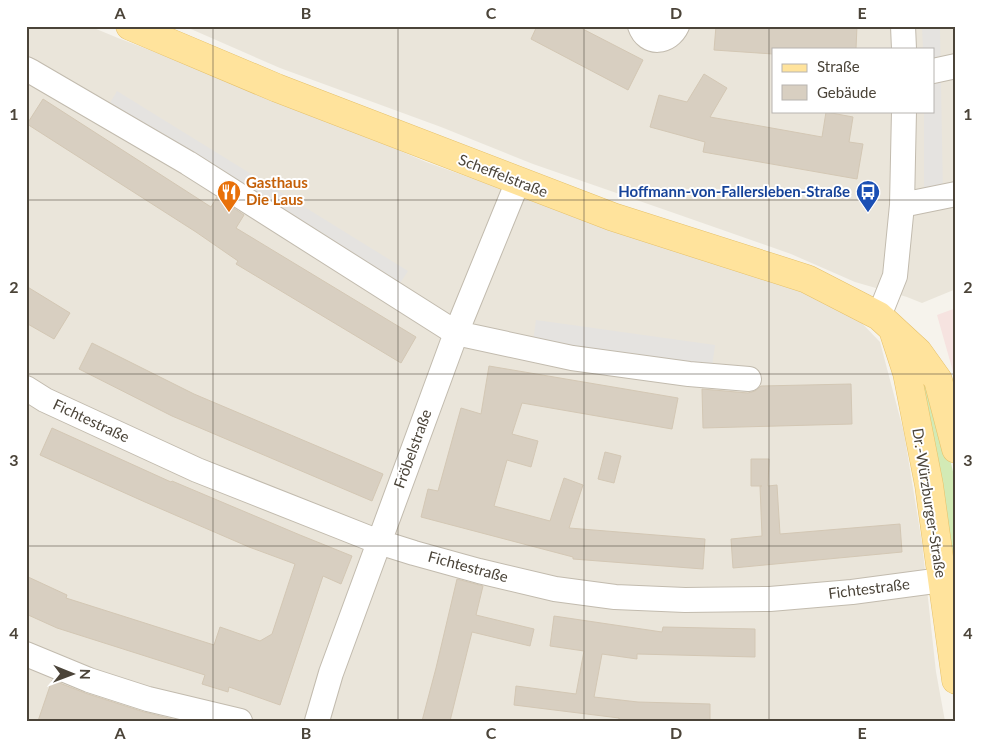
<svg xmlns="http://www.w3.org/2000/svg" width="982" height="747" font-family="Lato,sans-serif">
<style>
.residential{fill:#eae5da;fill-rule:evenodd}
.medical{fill:#f6e3e0}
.green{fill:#d2eab5}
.parking{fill:#e5e3e0}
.building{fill:#d8cfc1;stroke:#d3c7b4}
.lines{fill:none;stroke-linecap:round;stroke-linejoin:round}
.minor-casing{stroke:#c2bbae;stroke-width:26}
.major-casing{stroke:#e6c16a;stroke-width:29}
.minor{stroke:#fff;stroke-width:24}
.major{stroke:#ffe39c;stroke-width:28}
.grid{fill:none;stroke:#4b4439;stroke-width:1;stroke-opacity:0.55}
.labels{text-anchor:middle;stroke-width:4;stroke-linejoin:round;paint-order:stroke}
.street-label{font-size:15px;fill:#4b4439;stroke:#fff}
.food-label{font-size:15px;font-weight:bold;fill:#c56008;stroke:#fff;text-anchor:start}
.transit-label{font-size:15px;font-weight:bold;fill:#164399;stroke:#fff;text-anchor:end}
.neatline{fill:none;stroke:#4b4439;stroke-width:2}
.grid-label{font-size:16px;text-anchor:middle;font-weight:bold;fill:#4b4439}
</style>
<rect width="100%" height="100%" fill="#f6f3ec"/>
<path class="residential" d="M 26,26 L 89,26 L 118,38 L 286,102 L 426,162 L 585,219 L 782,283 L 855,316 L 880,342 L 904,433 L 922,543 L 936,672 L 945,721 L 26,721 Z
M 184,26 L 956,26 L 956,289 L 922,303 L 907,297 L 855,282 L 791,254 L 674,213 L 533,164 L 441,127 L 280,68 ZM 773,49 L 933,49 L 933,111 L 773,111 Z"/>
<path class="medical" d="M 956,308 L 956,386 L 952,368 L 937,315 Z"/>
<path class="green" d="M 914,366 L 939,410 L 956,485 L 956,578 L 937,454 Z"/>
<path class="parking" d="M 922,26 L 940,26 L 943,197 L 924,201 L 924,111 L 933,111 L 933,49 L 923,49 Z
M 117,91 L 408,271 L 397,288 L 107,108 Z
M 536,320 L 715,345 L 712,367 L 533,341 Z"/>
<path class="building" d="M 537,26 L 577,26 L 643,60 L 628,90 L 531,39 Z
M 716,26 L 857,26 L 856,49 L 773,49 L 773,54 L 714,50 Z
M 704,74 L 727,88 L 710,117 L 822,137 L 826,112 L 853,117 L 849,142 L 863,144 L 857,179 L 703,152 L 705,142 L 650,127 L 659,95 L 687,102 Z
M 43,99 L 211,207 L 217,197 L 244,215 L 236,228 L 416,337 L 401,363 L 236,264 L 238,261 L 196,232 L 27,124 Z
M 26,286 L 70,313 L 54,339 L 26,323 Z
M 92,343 L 194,394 L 383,474 L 372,501 L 172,416 L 79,369 Z
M 489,366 L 678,398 L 672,429 L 522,403 L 512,434 L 538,441 L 531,467 L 507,460 L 494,506 L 550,521 L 564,478 L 583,485 L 569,528 L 705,539 L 703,569 L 573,559 L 573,557 L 421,517 L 428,489 L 438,491 L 461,408 L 481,414 Z
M 851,384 L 852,424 L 703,428 L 702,389 L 748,393 L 755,391 L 761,386 Z
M 52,428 L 171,482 L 172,481 L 300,535 L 352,556 L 341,584 L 323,576 L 280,705 L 229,687 L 228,692 L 202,684 L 205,675 L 57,628 L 26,614 L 26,576 L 67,595 L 66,598 L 214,645 L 220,627 L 260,641 L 272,634 L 295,564 L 249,547 L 145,502 L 40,455 Z
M 605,452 L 621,456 L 614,483 L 598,479 Z
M 751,459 L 769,459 L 768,486 L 777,485 L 780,534 L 900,524 L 902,552 L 733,568 L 731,539 L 762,536 L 760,486 L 762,486 L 751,486 Z
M 457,579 L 483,586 L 476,615 L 534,629 L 530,646 L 472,632 L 450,721 L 422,721 L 436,668 Z
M 554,616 L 662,632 L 663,627 L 755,629 L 755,657 L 637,654 L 637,659 L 602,654 L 594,697 L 638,702 L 710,704 L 710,721 L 619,721 L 619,718 L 514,705 L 516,686 L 576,694 L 584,651 L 550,646 Z
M 52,680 L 85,693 L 144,712 L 180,721 L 38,721 Z"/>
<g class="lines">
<g class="minor-casing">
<path id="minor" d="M 640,26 C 647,46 669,43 677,26
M 903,26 L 904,49
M 26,69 L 32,72 L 188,163 L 456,333 L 572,358 L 689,374 L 749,379
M 933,71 L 956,66
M 902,205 L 956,194
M 879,316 L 895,276 L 902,205 L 904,111
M 26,388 L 45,400 L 197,470 L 379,542 L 414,553 L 479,571 L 555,589 L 615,597 L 685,600 L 770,599 L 852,592 L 942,580
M 26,654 L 89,680 L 148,699 L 240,721
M 317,721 L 331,673 L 456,333 L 518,181"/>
</g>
<g class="major-casing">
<path id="major" d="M 130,26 L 277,88 L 613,217 L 807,279 L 879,316 L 918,352 L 938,380 L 956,449
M 893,330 L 907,373 L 929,485 L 956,680"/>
</g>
<use href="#minor" class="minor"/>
<use href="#major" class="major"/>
</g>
<path class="grid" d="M 213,26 L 213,721M 398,26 L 398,721M 584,26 L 584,721M 769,26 L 769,721M 26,200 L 956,200M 26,374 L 956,374M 26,546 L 956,546"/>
<defs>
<g id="restaurant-pin" transform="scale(1.25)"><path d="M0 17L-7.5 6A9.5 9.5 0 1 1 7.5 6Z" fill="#e8710a" stroke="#fff"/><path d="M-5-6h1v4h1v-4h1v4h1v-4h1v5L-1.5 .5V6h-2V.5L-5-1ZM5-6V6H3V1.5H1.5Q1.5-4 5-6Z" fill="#fff"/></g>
<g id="bus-pin" transform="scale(1.25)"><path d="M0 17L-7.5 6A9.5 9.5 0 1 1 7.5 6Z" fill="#1a4fb4" stroke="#fff"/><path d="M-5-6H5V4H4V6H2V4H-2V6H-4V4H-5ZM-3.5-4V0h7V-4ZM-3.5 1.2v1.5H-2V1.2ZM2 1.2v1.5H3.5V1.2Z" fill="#fff"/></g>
</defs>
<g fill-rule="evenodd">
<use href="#restaurant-pin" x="229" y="192"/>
<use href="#bus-pin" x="868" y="192"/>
</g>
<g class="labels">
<g class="street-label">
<text transform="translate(503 176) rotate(21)" y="5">Scheffelstraße</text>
<text transform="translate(91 421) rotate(25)" y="5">Fichtestraße</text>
<text transform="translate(413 449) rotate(-70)" y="5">Fröbelstraße</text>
<text transform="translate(929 503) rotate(81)" y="5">Dr.-Würzburger-Straße</text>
<text transform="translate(468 567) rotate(15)" y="5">Fichtestraße</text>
<text transform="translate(869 589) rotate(-7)" y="5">Fichtestraße</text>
</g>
<g class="food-label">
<text x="246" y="188">Gasthaus<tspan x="246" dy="17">Die Laus</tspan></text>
</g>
<g class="transit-label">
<text x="850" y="197">Hoffmann-von-Fallersleben-Straße</text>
</g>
</g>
<rect width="982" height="747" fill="none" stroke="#ffffff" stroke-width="55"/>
<rect x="772" y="48" width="162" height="65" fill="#ffffff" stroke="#b7b4b0"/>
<rect x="782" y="64" width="25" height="8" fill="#ffe39c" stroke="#b7b4b0"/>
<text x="817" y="72" font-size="15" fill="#4b4439">Straße</text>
<rect x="782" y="85" width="25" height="15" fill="#d8cfc1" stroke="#b7b4b0"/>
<text x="817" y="98" font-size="15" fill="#4b4439">Gebäude</text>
<g transform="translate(72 674) rotate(91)" stroke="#ffffff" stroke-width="4" paint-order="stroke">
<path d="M0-4L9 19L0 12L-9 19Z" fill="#4b4439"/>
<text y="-8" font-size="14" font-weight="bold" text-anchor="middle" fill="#4b4439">N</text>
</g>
<rect x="28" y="28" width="926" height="692" class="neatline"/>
<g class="grid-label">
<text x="120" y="19">A</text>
<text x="306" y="19">B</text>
<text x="491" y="19">C</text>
<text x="676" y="19">D</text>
<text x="862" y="19">E</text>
<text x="14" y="120">1</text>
<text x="968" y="120">1</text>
<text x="14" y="293">2</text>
<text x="968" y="293">2</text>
<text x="14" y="466">3</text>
<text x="968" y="466">3</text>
<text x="14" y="639">4</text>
<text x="968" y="639">4</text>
<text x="120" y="739">A</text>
<text x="306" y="739">B</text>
<text x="491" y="739">C</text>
<text x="676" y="739">D</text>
<text x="862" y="739">E</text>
</g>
</svg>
